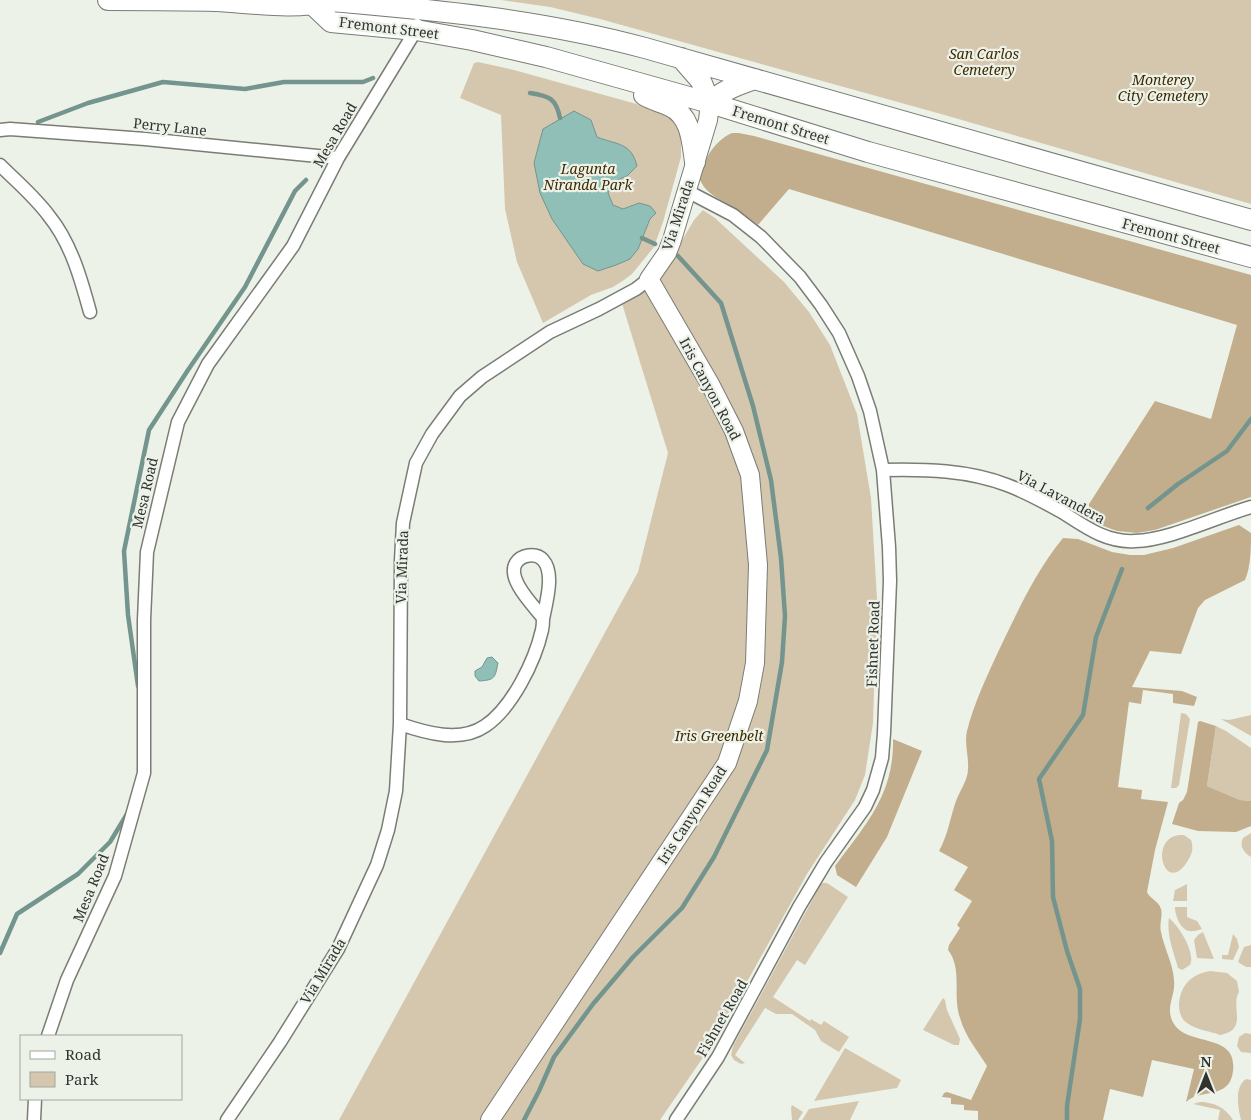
<svg xmlns="http://www.w3.org/2000/svg" width="1251" height="1120" font-family="'Noto Serif',serif">
<style>
.green{fill:#d5c6ae}
.forest{fill:#c2ae8d}
.water{fill:#8fbfb7;stroke:#73958e}
.lines{fill:none;stroke-linecap:round;stroke-linejoin:round}
.stream{stroke:#73958e;stroke-width:4.5}
.street-casing{stroke:#797d75;stroke-width:15}
.secondary-casing{stroke:#797d75;stroke-width:20}
.primary-casing{stroke:#797d75;stroke-width:22}
.street{stroke:#fff;stroke-width:12}
.secondary{stroke:#fff;stroke-width:18}
.primary{stroke:#fff;stroke-width:20}
.labels{text-anchor:middle;stroke-width:4.5;stroke-linejoin:round;paint-order:stroke}
.street-label{font-size:14px;fill:#313330;stroke:#edf2e9}
.park-label{font-size:14px;font-style:italic;fill:#402a00;stroke:#edf2e9}
</style>
<rect width="100%" height="100%" fill="#edf2e9"/>
<path class="green" d="M 501,0 L 1251,0 L 1251,204 L 941,114 L 600,19 L 550,7 Z
M 478,62 L 514,70 L 651,108 L 665,114 L 676,122 L 680,131 L 681,144 L 681,157 L 663,222 L 654,247 L 632,274 L 624,280 L 613,287 L 591,295 L 543,323 L 517,262 L 505,209 L 501,115 L 460,98 L 474,63 Z
M 703,210 L 715,218 L 784,282 L 809,312 L 830,345 L 857,414 L 871,498 L 877,599 L 873,723 L 865,775 L 855,800 L 807,874 L 713,1043 L 660,1120 L 339,1120 L 638,572 L 668,453 L 620,297 L 636,289 L 668,250 L 680,244 L 694,220 Z
M 1181,713 L 1186,714 L 1190,719 L 1179,785 L 1176,788 L 1171,788 Z
M 1251,715 L 1251,736 L 1221,719 L 1229,720 Z
M 1216,726 L 1226,731 L 1251,748 L 1251,801 L 1240,800 L 1207,786 Z
M 1251,833 L 1251,857 C 1244,853 1239,846 1243,838 Z
M 1179,835 L 1184,835 L 1191,840 C 1194,849 1192,854 1187,862 C 1165,896 1148,839 1179,835 Z
M 823,883 L 827,883 L 848,897 L 805,965 L 797,960 L 773,997 L 810,1021 L 811,1019 L 821,1025 L 824,1021 L 849,1037 L 839,1052 L 821,1041 L 815,1030 L 792,1014 L 776,1014 L 765,1008 L 735,1055 L 745,1063 L 741,1064 L 734,1060 L 731,1055 L 733,1046 L 821,884 Z
M 1187,884 L 1187,901 L 1173,901 L 1175,890 Z
M 1175,907 L 1187,907 L 1187,917 L 1197,921 L 1202,929 C 1198,930 1193,932 1189,931 C 1180,929 1175,915 1175,907 Z
M 1169,918 C 1179,926 1196,953 1190,965 L 1182,970 L 1178,968 C 1174,953 1166,934 1169,918 Z
M 1203,932 L 1214,959 L 1197,958 L 1194,940 L 1198,935 Z
M 1233,934 L 1237,939 L 1239,947 L 1233,960 L 1222,959 L 1222,955 L 1228,955 Z
M 1251,945 L 1251,967 L 1246,967 L 1238,962 L 1244,947 Z
M 1210,971 L 1227,973 L 1237,981 L 1239,992 C 1230,1007 1249,1030 1220,1035 C 1210,1031 1196,1030 1187,1023 C 1175,1015 1178,994 1186,984 C 1192,976 1200,973 1210,971 Z
M 943,998 L 945,1000 L 947,1010 L 960,1039 L 959,1045 L 954,1045 L 923,1030 Z
M 1245,1033 L 1251,1034 L 1251,1053 L 1241,1052 L 1237,1046 L 1239,1037 Z
M 845,1048 L 901,1080 L 897,1088 L 814,1101 Z
M 1246,1079 L 1251,1080 L 1251,1120 L 1241,1120 C 1238,1108 1234,1087 1246,1079 Z
M 859,1101 L 850,1120 L 802,1120 L 809,1109 Z
M 1200,1102 C 1214,1102 1226,1108 1233,1120 L 1218,1120 L 1220,1110 L 1193,1104 Z
M 792,1105 L 803,1112 L 798,1120 L 792,1120 L 791,1108 Z"/>
<path class="forest" d="M 732,133 L 739,133 L 754,136 L 1251,275 L 1251,497 L 1155,530 L 1137,533 L 1117,531 L 1106,527 L 1089,520 L 1086,514 L 1089,508 L 1089,504 L 1155,401 L 1211,419 L 1237,325 L 789,189 L 758,225 C 751,220 745,215 738,210 C 725,201 707,196 700,180 C 701,162 715,140 732,133 Z
M 1239,525 L 1251,533 C 1251,547 1251,567 1245,580 L 1205,600 L 1198,608 L 1181,654 L 1150,651 L 1132,687 L 1182,691 L 1197,697 L 1194,706 L 1173,703 L 1173,694 L 1143,690 L 1141,704 L 1129,702 L 1118,787 L 1142,790 L 1141,799 L 1168,802 L 1155,850 L 1147,892 C 1150,899 1159,901 1161,909 C 1163,916 1159,924 1161,932 C 1164,948 1173,963 1174,980 C 1176,996 1164,1008 1174,1024 C 1188,1047 1238,1032 1233,1071 C 1230,1100 1201,1088 1186,1102 L 1194,1069 L 1152,1060 L 1143,1097 L 1110,1089 L 1103,1120 L 978,1120 L 978,1111 L 964,1110 L 964,1105 L 951,1104 L 951,1098 L 942,1097 L 944,1093 L 947,1092 L 971,1100 L 987,1066 C 977,1050 965,1036 960,1018 C 952,995 963,969 948,950 L 949,945 L 960,928 L 957,925 L 972,901 L 954,890 L 968,867 L 939,851 C 948,835 950,818 956,801 C 960,790 968,780 968,769 C 969,756 964,744 967,731 C 974,703 987,676 999,650 C 1018,611 1035,572 1063,538 L 1078,539 L 1112,552 L 1130,555 L 1144,555 L 1173,548 Z
M 1200,721 L 1216,726 L 1207,786 L 1240,800 L 1251,801 L 1251,826 L 1236,832 L 1198,831 L 1172,824 L 1179,803 L 1183,800 L 1187,792 L 1198,722 Z
M 893,739 L 922,751 L 887,837 L 856,887 L 837,875 L 835,866 C 866,824 894,795 893,739 Z"/>
<path class="water" d="M 574,111 L 591,120 L 597,137 C 617,145 631,142 637,166 L 627,176 L 615,181 L 608,193 L 613,205 L 623,209 L 639,203 L 650,206 L 656,213 L 650,219 L 638,249 L 630,259 L 616,265 L 598,271 L 583,264 L 552,219 L 540,193 L 534,163 L 543,129 Z
M 492,657 L 498,663 C 495,678 495,680 479,681 L 475,676 L 475,671 L 482,667 L 487,658 Z"/>
<g class="lines">
<path class="stream" d="M 530,93 C 549,96 556,98 560,118
M 38,122 L 88,103 L 163,82 L 245,89 L 284,82 L 363,82 L 373,78
M 642,238 L 655,244
M 1148,508 L 1178,484 L 1227,451 L 1251,419
M 138,686 L 128,615 L 124,551 L 149,430 L 188,370 L 245,287 L 295,191 L 306,180
M 0,953 L 17,914 L 78,874 L 110,842 L 127,814
M 524,1120 L 539,1091 L 554,1057 L 593,1004 L 633,957 L 682,908 L 714,857 L 767,750 L 782,662 L 785,616 L 781,558 L 771,480 L 753,406 L 721,303 L 678,256
M 1067,1120 L 1067,1106 L 1080,1019 L 1080,989 L 1067,951 L 1053,897 L 1052,841 L 1039,779 L 1083,715 L 1096,637 L 1122,569"/>
<g class="street-casing">
<path id="street" d="M 0,130 L 10,129 L 145,139 L 338,158
M 0,165 C 17,182 35,197 49,216 C 71,243 81,279 90,312
M 883,470 C 925,469 968,470 1007,485 C 1026,492 1044,502 1062,512 C 1084,526 1106,543 1135,541 C 1170,540 1216,517 1251,507
M 400,724 C 426,733 460,743 485,726 C 512,708 535,661 542,630 C 543,626 543,622 543,619 C 546,603 555,573 543,560 C 536,552 521,555 516,563 C 506,579 534,606 543,618
M 48,1036 L 67,980 L 115,876 L 144,773 L 144,620 L 147,552 L 178,422 L 208,364 L 293,246 L 338,158 L 416,30 L 417,25
M 34,1120 L 35,1099
M 227,1120 L 280,1042 L 338,949 L 377,865 L 388,830 L 396,791 L 400,724 L 401,561 L 403,523 L 416,463 L 432,434 L 460,396 L 482,377 L 550,332 L 599,309 L 636,289 L 649,279
M 676,1120 L 718,1057 L 799,907 L 826,862 L 865,807 L 873,790 L 882,758 L 884,733 L 890,581 L 889,547 L 883,470 L 870,411 L 858,376 L 839,333 L 821,305 L 800,277 L 761,237 L 733,215 L 687,191"/>
</g>
<g class="secondary-casing">
<path id="secondary" d="M 490,1120 L 727,763 L 748,701 L 755,663 L 758,565 L 750,475 L 734,431 L 710,384 L 649,279 L 667,253 L 672,240 L 708,120 L 710,103"/>
</g>
<g class="primary-casing">
<path id="primary" d="M 108,0 C 144,0 180,0 216,1 C 254,3 294,10 331,1 C 437,10 542,20 645,48 L 1251,220
M 313,5 L 331,22 L 416,30 L 472,40 L 546,57 L 710,103 L 868,152 L 1251,257
M 681,58 L 701,81 L 710,103
M 644,95 C 652,100 661,102 670,106 C 691,116 692,141 695,162
M 710,103 C 722,90 738,85 755,79"/>
</g>
<use href="#street" class="street"/>
<use href="#secondary" class="secondary"/>
<use href="#primary" class="primary"/>
</g>
<g class="labels">
<g class="street-label">
<text transform="translate(389 28) rotate(7)" y="5">Fremont Street</text>
<text transform="translate(781 125) rotate(17)" y="5">Fremont Street</text>
<text transform="translate(170 127) rotate(6)" y="5">Perry Lane</text>
<text transform="translate(335 135) rotate(-60)" y="5">Mesa Road</text>
<text transform="translate(678 215) rotate(-72)" y="5">Via Mirada</text>
<text transform="translate(1171 236) rotate(15)" y="5">Fremont Street</text>
<text transform="translate(710 389) rotate(62)" y="5">Iris Canyon Road</text>
<text transform="translate(145 493) rotate(-77)" y="5">Mesa Road</text>
<text transform="translate(1061 497) rotate(28)" y="5">Via Lavandera</text>
<text transform="translate(402 567) rotate(-88)" y="5">Via Mirada</text>
<text transform="translate(873 644) rotate(-88)" y="5">Fishnet Road</text>
<text transform="translate(692 815) rotate(-57)" y="5">Iris Canyon Road</text>
<text transform="translate(91 888) rotate(-68)" y="5">Mesa Road</text>
<text transform="translate(323 971) rotate(-59)" y="5">Via Mirada</text>
<text transform="translate(722 1018) rotate(-60)" y="5">Fishnet Road</text>
</g>
<g class="park-label">
<text x="984" y="59">San Carlos<tspan x="984" dy="16">Cemetery</tspan></text>
<text x="1163" y="85">Monterey<tspan x="1163" dy="16">City Cemetery</tspan></text>
<text x="588" y="174">Lagunta<tspan x="588" dy="16">Niranda Park</tspan></text>
<text x="719" y="741">Iris Greenbelt</text>
</g>
</g>
<rect x="20" y="1035" width="162" height="65" fill="#edf2e9" stroke="#a2a69f"/>
<rect x="30" y="1051" width="25" height="8" fill="#ffffff" stroke="#a2a69f"/>
<text x="65" y="1060" font-size="15" fill="#313330">Road</text>
<rect x="30" y="1072" width="25" height="15" fill="#d5c6ae" stroke="#a2a69f"/>
<text x="65" y="1085" font-size="15" fill="#313330">Park</text>
<g transform="translate(1206 1075)" stroke="#edf2e9" stroke-width="4" paint-order="stroke">
<path d="M0-4L9 19L0 12L-9 19Z" fill="#313330"/>
<text y="-8" font-size="14" font-weight="bold" text-anchor="middle" fill="#313330">N</text>
</g>
</svg>
